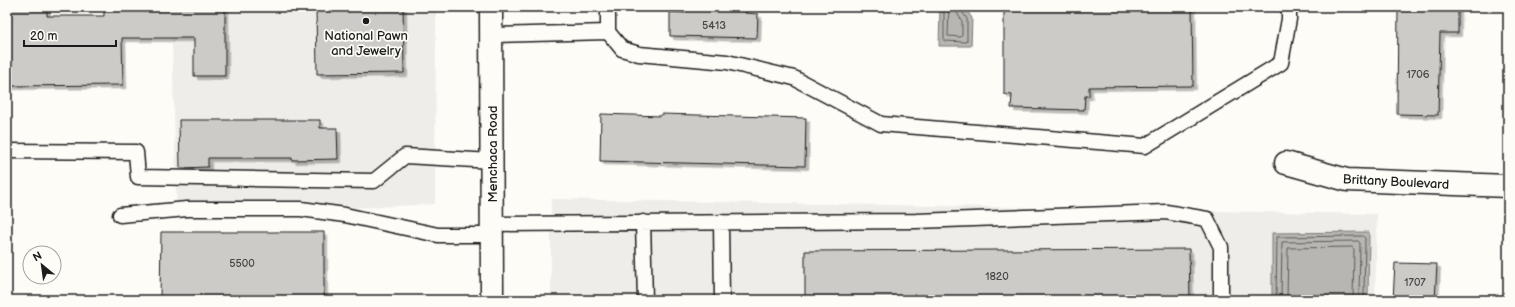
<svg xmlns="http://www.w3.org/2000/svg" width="1515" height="307" font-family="'Balsamiq Sans',sans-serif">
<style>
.built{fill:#eeede9}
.water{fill:#b7b6b2;stroke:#797876}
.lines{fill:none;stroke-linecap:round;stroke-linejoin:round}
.shore{stroke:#5a5a58;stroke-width:1}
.building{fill:#cccbc8;stroke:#1c1c1c;filter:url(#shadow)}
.lane-casing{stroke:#1c1c1c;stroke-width:17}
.street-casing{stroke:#1c1c1c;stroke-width:25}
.secondary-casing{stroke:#1c1c1c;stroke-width:25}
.lane{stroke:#fdfcf7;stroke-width:14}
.street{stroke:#fdfcf7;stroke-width:22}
.secondary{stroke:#fdfcf7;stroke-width:22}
.poi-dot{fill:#1c1c1c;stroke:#fdfcf7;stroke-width:1.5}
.labels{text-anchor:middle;stroke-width:3.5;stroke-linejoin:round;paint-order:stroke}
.number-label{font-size:11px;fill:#484847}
.poi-label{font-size:13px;fill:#1c1c1c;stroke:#fdfcf7}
.street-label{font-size:13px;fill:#1c1c1c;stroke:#fdfcf7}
</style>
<defs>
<filter id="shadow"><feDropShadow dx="3.5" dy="3.5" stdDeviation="0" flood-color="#0004"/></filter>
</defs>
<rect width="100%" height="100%" fill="#fdfcf7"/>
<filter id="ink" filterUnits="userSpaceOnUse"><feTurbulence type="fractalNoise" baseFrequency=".025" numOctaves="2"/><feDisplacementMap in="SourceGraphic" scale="8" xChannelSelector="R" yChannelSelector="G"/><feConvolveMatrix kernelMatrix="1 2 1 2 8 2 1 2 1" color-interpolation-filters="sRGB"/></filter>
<g filter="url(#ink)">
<path class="built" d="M 171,7 L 436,7 L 435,204 L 177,217 Z
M 551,199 L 1377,214 L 1375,300 L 551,300 Z"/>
<path class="water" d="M 940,7 L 964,7 L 972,18 L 971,46 L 939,46 Z
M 1369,232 L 1368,300 L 1272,300 L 1272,233 Z"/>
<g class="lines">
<path class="shore" d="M 944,7 L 944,41 L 966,42 L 967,40 L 967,19 L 961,10 L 961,7
M 949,7 L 948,36 L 961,37 L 962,35 L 962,21 L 957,13 L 956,7
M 1276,300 L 1277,237 L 1363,236 L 1365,238 L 1364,300
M 1281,300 L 1282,242 L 1358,241 L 1360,243 L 1359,300
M 1287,300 L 1288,248 L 1352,247 L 1354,249 L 1353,300"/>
</g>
<path class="building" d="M 7,7 L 35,7 L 35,9 L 47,9 L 47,16 L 104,16 L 104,7 L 225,7 L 225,76 L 194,76 L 194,38 L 122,38 L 123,85 L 7,86 Z
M 316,7 L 403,7 L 404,73 L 317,74 Z
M 685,7 L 746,7 L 745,13 L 758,14 L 757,38 L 670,36 L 670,12 L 685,13 Z
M 1012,7 L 1192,7 L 1193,86 L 1089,87 L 1089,96 L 1085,96 L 1084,110 L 1011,108 L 1012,95 L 1004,94 L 1004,11 L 1012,11 Z
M 1398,7 L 1458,7 L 1458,33 L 1440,33 L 1438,115 L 1397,114 Z
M 601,114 L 661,116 L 661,114 L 806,118 L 805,166 L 600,161 Z
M 179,120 L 320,120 L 320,128 L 337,128 L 338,159 L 292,160 L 292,158 L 208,158 L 208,167 L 180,168 Z
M 161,232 L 324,232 L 324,300 L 160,300 Z
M 1189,249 L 1190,300 L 805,300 L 805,251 Z
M 1395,263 L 1437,264 L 1435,300 L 1393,300 Z"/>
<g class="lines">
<g class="lane-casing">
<path id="lane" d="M 608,7 L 608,32 L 622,49 L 639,54 L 727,62 L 794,78 L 881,124 L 1145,146 L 1281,63 L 1289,19 L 1289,7
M 491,35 L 608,32
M 7,151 L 136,152 L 138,177 L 374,181 L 405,156 L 492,161
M 120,215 L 187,209 L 301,209 L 345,215 L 438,235 L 492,235
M 643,222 L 645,300
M 721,222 L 722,300
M 492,224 L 916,221 L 1166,212 L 1207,219 L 1221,247 L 1221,300"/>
</g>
<g class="street-casing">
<path id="street" d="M 1286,163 L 1347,180 L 1508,186"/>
</g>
<g class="secondary-casing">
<path id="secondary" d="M 491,7 L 492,300"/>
</g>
<use href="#lane" class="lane"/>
<use href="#street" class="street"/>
<use href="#secondary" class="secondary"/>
</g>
</g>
<circle class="poi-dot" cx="366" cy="21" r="4"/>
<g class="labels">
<g class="number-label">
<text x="714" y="29">5413</text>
<text x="1418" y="78">1706</text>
<text x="242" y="267">5500</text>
<text x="997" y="280">1820</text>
<text x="1415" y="286">1707</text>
</g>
<g class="poi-label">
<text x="366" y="40">National Pawn<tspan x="366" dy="15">and Jewelry</tspan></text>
</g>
<g class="street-label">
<text transform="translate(492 154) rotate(-90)" y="5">Menchaca Road</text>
<text transform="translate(1396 181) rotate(3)" y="5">Brittany Boulevard</text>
</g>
</g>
<rect width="1515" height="307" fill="none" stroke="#fdfcf7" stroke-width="24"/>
<rect x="12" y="12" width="1491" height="283" fill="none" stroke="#1c1c1c" stroke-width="1.5" filter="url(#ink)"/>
<g transform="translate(42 265) rotate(331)"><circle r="19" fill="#fdfcf7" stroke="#a3a29f"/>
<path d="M0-3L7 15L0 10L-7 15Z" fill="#1c1c1c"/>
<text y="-6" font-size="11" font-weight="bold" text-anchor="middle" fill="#1c1c1c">N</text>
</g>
<path d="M24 40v6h92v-6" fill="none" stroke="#1c1c1c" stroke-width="2"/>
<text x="30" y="40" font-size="12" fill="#1c1c1c" stroke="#fdfcf7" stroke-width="3" paint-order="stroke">20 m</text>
</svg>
